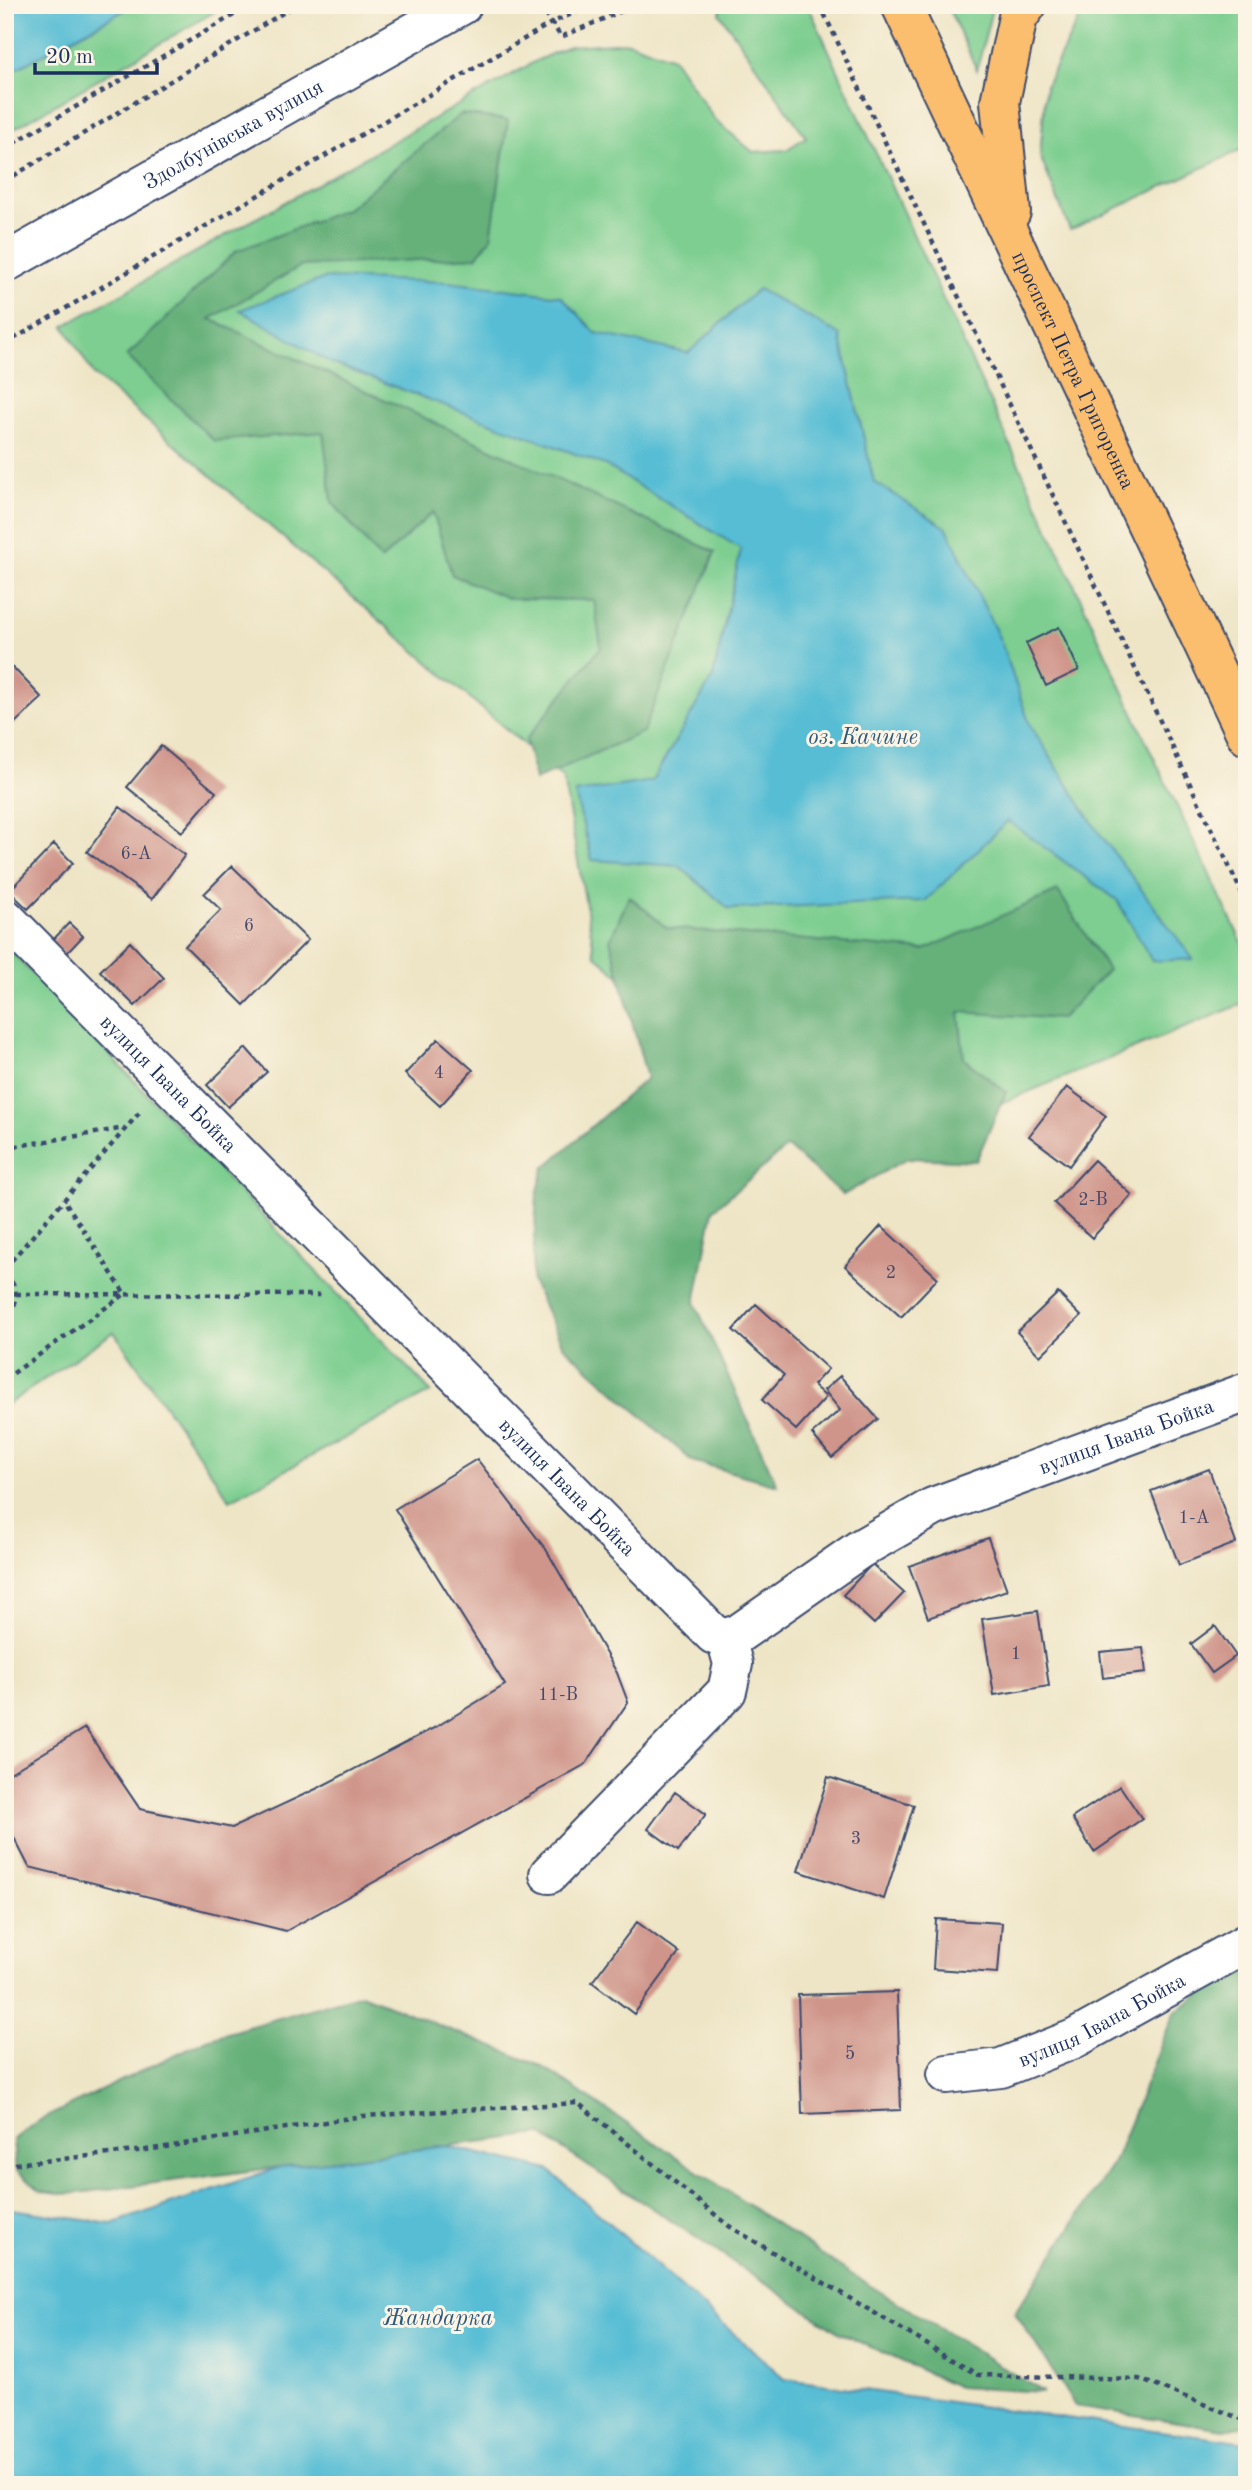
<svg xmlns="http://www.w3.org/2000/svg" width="1252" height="2490" font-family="'Old Standard TT',serif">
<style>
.green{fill:#7dce90;stroke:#4c7e77;stroke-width:2}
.forest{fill:#66b17a;stroke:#40706c;stroke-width:2}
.water{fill:#57bdd4;stroke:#397699;stroke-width:2}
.building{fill:#cf948a}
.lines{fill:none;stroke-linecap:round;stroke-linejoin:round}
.minor-casing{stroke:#3b4a6e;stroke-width:42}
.major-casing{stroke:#3b4a6e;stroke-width:42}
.path{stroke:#3b4a6e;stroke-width:4.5;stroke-dasharray:5 5;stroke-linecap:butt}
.minor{stroke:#fff;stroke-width:38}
.major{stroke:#fbbd6e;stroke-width:38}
.labels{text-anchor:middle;stroke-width:6;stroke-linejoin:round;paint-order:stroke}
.number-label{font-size:18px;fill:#484869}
.street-label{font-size:21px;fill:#1b2f5e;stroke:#fcf5e5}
.water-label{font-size:23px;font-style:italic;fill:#2d5a81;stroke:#fcf5e5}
</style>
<rect width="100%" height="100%" fill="#fcf5e5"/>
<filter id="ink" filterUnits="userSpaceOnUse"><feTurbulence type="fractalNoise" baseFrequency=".0143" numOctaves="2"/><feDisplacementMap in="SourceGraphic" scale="14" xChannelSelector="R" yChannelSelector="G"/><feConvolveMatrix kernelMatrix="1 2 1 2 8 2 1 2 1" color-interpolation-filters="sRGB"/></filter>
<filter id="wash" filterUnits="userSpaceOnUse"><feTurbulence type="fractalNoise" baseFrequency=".00686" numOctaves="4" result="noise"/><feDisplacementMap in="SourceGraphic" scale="28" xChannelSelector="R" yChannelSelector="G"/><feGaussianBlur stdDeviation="1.57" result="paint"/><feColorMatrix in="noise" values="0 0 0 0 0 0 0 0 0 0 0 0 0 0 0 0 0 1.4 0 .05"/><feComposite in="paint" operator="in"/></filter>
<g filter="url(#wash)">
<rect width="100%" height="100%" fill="#eee5c6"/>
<path class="green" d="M 5,5 L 226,5 L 5,134 Z
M 721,5 L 808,5 L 1151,752 L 1247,953 L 1247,1002 L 843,1168 L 595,955 L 563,778 L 94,375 L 64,326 L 538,60 L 569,46 L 629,42 L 673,58 L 715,120 L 753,152 L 786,150 L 806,137 L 720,14 Z
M 947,5 L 993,5 L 977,70 Z
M 1090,5 L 1247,5 L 1247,147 L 1070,230 L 1040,156 L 1046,85 L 1081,14 Z
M 5,945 L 431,1392 L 230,1500 L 114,1332 L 5,1406 Z"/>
<path class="forest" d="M 461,114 L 508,120 L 491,238 L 476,257 L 301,266 L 210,319 L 715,552 L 643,732 L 535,780 L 526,739 L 601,647 L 594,600 L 510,599 L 452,575 L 433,512 L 381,560 L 332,502 L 323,432 L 214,441 L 127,356 L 236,251 L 347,209 Z
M 1058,891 L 1108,970 L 1061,1019 L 959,1012 L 964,1059 L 1006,1092 L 976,1161 L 908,1158 L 843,1195 L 787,1147 L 713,1210 L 695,1303 L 777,1485 L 692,1461 L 563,1346 L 532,1281 L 537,1195 L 544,1168 L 647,1078 L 610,940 L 629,896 L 667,928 L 924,950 Z
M 1247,1961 L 1247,2425 L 1224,2429 L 1075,2406 L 1015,2312 L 1114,2162 L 1174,2013 Z
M 361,1994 L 541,2066 L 848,2272 L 1043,2392 L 958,2387 L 840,2333 L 540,2134 L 69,2194 L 41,2191 L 16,2170 L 13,2140 L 36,2122 L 207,2039 Z"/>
<path class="water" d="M 5,5 L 134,5 L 20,67 L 5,71 Z
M 325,278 L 449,282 L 561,296 L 596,333 L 688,353 L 758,289 L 840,335 L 874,482 L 947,528 L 1001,642 L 1030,725 L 1097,830 L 1193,959 L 1152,961 L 1117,900 L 1008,821 L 925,901 L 729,909 L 679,866 L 592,860 L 575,793 L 652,781 L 713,677 L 741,549 L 605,465 L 331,363 L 240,310 Z
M 447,2146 L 549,2170 L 785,2379 L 1247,2443 L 1247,2485 L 5,2485 L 5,2208 L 111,2224 L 280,2167 Z"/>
<g id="blocks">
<path class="building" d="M 1059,627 L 1079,670 L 1046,686 L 1026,643 Z
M 5,659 L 42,698 L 5,732 Z
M 161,746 L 216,792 L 182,832 L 127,787 Z
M 120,807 L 185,855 L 152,899 L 87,852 Z
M 54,844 L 73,863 L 28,909 L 9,891 Z
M 232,866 L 308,940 L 244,1005 L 185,946 L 221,910 L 204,894 Z
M 69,923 L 83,936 L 65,955 L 51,942 Z
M 130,942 L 164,978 L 135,1006 L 100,971 Z
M 438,1039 L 473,1070 L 440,1106 L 405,1074 Z
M 246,1048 L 267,1072 L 228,1107 L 207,1085 Z
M 1067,1087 L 1106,1116 L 1069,1166 L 1029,1136 Z
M 1094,1160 L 1132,1195 L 1092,1238 L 1054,1203 Z
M 881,1226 L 938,1278 L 901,1317 L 845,1266 Z
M 1058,1293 L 1081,1316 L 1040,1356 L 1017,1332 Z
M 756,1304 L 828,1369 L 813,1385 L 826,1397 L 796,1430 L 762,1400 L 784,1375 L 733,1330 Z
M 840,1376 L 878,1419 L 832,1458 L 812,1434 L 840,1410 L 824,1390 Z
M 477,1459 L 547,1551 L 617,1673 L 628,1702 L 586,1764 L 286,1931 L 29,1867 L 5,1820 L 5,1776 L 85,1728 L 140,1809 L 232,1828 L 316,1789 L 436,1727 L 505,1685 L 395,1509 Z
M 1209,1469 L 1236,1543 L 1179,1565 L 1151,1491 Z
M 988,1538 L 1007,1590 L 928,1618 L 909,1566 Z
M 872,1564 L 904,1593 L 874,1624 L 843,1595 Z
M 1038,1611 L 1049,1686 L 994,1695 L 982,1619 Z
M 1215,1626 L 1236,1656 L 1212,1673 L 1191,1644 Z
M 1143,1648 L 1146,1673 L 1103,1678 L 1100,1652 Z
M 828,1777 L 914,1805 L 884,1899 L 798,1871 Z
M 1120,1786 L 1142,1819 L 1094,1852 L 1072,1818 Z
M 675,1792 L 706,1814 L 678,1851 L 648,1829 Z
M 936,1919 L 1002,1923 L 998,1973 L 933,1969 Z
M 637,1922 L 679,1953 L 634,2014 L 592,1982 Z
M 897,1992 L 901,2110 L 802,2114 L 798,1995 Z"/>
</g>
</g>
<g filter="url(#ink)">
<use href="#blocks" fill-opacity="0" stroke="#3b4a6e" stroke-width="2"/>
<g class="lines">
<g class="minor-casing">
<g id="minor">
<path id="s1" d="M 5,263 L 462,5"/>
<path id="s2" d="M 5,918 L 714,1635 L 726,1638 L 738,1634 L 860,1549 L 933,1507 L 1247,1392"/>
<path d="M 549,1874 L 727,1691 L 733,1664 L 726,1638"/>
<path id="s3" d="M 947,2074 L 1001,2068 L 1074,2039 L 1247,1943"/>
</g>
</g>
<g class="major-casing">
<g id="major">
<path id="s4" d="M 901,5 L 1247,736"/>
<path d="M 1011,212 L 1000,102 L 1018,17 L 1027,5"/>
</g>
</g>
<path class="path" d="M 540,5 L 561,37 L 636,5
M 820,5 L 1247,904
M 5,148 L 251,5
M 5,181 L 296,5
M 5,344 L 553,22 L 593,5
M 5,1148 L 125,1128
M 5,1268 L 140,1112
M 5,1274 C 20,1288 19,1305 5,1319
M 16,1294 L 320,1295
M 5,1379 L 125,1294 L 64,1200
M 5,2165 L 146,2150 L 363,2116 L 578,2103 L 729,2226 L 978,2375 L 1139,2379 L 1247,2421"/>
<use href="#minor" class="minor"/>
<use href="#major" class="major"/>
</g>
</g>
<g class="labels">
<g class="number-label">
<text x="136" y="859">6-А</text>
<text x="249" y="931">6</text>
<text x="439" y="1078">4</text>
<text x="1093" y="1205">2-В</text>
<text x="891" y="1278">2</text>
<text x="1194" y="1523">1-А</text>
<text x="1016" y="1659">1</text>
<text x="558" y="1700">11-В</text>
<text x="856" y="1844">3</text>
<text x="850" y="2059">5</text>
</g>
<g class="street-label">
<text dy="7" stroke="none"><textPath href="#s1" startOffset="262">Здолбунівська вулиця</textPath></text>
<text dy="7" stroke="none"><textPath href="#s4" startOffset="404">проспект Петра Григоренка</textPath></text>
<text dy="7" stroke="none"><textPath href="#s2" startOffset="233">вулиця Івана Бойка</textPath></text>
<text dy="7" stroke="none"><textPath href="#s2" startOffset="1472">вулиця Івана Бойка</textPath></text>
<text dy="7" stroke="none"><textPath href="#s2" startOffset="800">вулиця Івана Бойка</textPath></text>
<text dy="7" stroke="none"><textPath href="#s3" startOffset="166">вулиця Івана Бойка</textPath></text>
</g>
<g class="water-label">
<text x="863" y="744">оз. Качине</text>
<text x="438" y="2325">Жандарка</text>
</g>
</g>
<rect width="1252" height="2490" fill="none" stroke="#fcf5e5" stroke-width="28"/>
<path d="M35 63v10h122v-10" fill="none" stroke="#1b2f5e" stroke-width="3.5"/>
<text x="46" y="63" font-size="21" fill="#1b2f5e" stroke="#fcf5e5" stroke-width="5" paint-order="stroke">20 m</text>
</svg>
